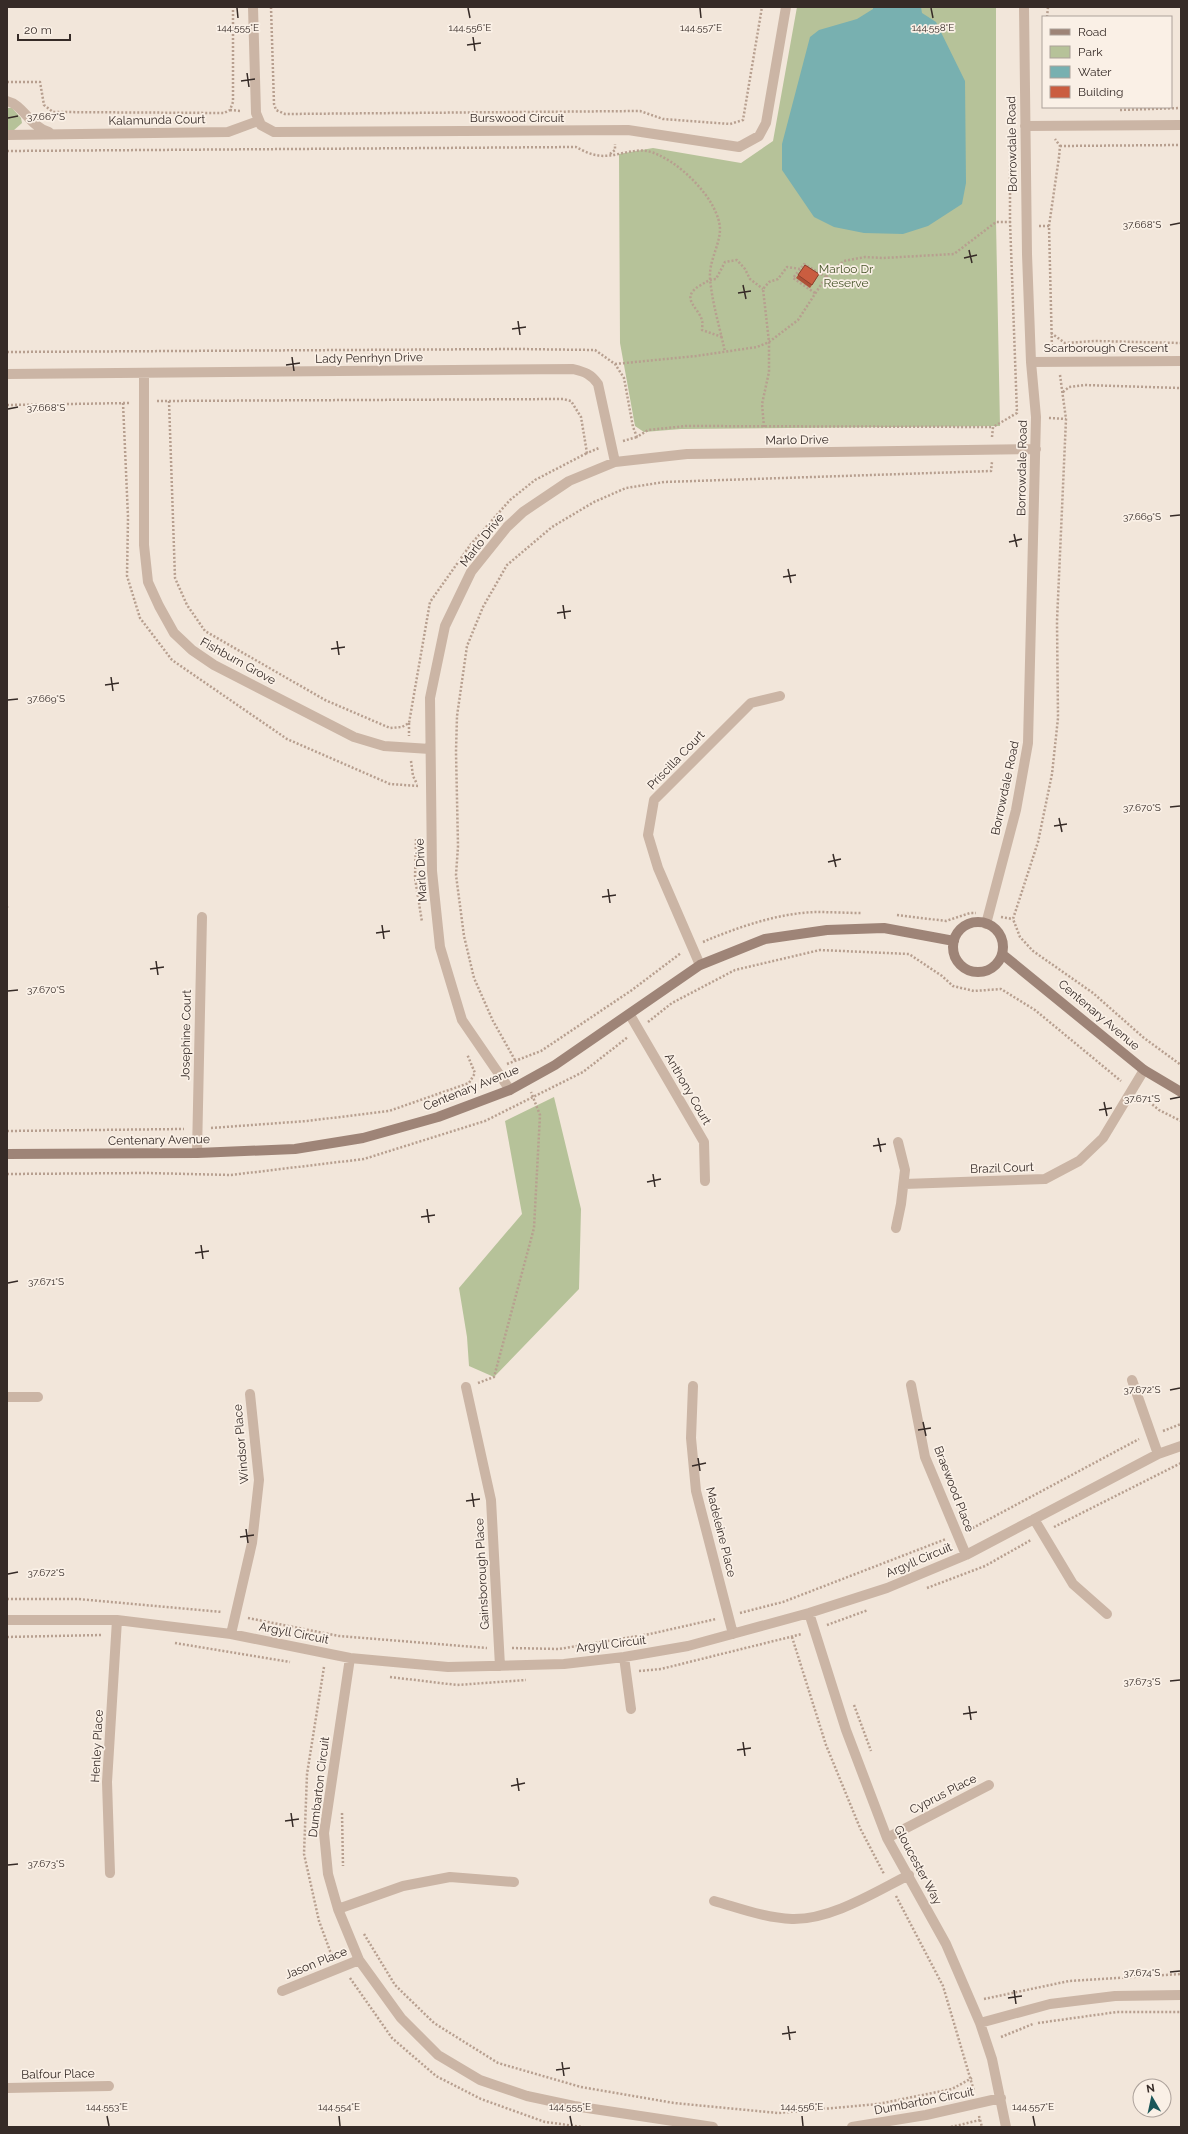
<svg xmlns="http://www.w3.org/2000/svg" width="1188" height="2134" font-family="Raleway,sans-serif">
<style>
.green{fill:#b6c299}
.water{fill:#78b0b0}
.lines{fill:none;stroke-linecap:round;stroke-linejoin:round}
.path{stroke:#b79f8f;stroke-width:2.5;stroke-dasharray:2 2;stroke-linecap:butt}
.street{stroke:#cbb5a5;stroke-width:10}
.secondary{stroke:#9e8477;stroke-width:10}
.wall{fill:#ae5037}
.building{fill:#ca5d40;stroke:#8d412d}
.ticks{fill:none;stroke:#362b27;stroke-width:1.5}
.labels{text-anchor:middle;stroke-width:3.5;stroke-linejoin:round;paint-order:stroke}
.street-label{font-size:12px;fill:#362b27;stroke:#faf0e6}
.park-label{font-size:12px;fill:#47552a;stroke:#faf0e6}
.ticks-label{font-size:10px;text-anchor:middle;fill:#362b27;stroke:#faf0e6;stroke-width:3.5;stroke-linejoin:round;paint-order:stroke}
</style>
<rect width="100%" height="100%" fill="#f2e6da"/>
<path class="green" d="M 797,7 L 996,7 L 996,222 L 1000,426 L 681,429 L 644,432 L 635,426 L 620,343 L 619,154 L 653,148 L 741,163 L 773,141 Z
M 7,108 L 12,108 L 21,118 L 22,123 L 13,131 L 7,131 Z
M 554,1097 L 581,1209 L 579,1289 L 494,1377 L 469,1366 L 467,1337 L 459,1288 L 522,1214 L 505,1121 Z"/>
<path class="water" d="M 873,7 L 921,7 L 922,13 L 936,22 L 965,81 L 966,183 L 962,204 L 928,226 L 903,234 L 864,233 L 834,227 L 814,217 L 782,170 L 782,144 L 810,37 L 819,30 L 857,19 L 873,9 Z"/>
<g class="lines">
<path class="path" d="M 271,7 L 274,104 L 276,110 L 285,114 L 640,111 L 663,119 L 730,124 L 743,120 L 762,7
M 1047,17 L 1048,7
M 7,82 L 40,82 L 44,105 L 53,112 L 224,113 L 230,110 L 233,102 L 233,7
M 230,110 L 241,111
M 1120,110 L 1181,108
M 1060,146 L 1181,145
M 7,151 L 576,147 C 582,150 589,154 596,155 C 612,159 631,148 647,151 C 676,157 720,200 720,230 C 719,247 709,261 710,278 C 712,303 720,328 725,352
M 610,154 L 615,150 L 615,144
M 1039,226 L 1049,226
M 800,269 L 793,278 L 815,293
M 1051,333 L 1065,343 L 1095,341 L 1181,343
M 722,337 L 702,330 C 702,327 703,323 702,321 C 700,308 679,299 699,286 C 705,283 709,279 716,279 L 725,262 L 737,260 L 745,269 L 750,279 L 763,289
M 1052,350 L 1049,226 L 1059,157 L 1060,146 L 1055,139
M 7,352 L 518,349 L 595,350 L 615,364 L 624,378 L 633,427 L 637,437 L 648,430 L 686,426 L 993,427
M 615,364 L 696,356 L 757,347 L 769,342 L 798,320 L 826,277 L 844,261 L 865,257 L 883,258 L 954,254 L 996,222 L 1012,222
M 1060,375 L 1066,419 L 1057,621 L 1058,718 L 1052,774 L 1038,842 L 1013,919 L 1020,937 L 1033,951 L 1093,993 L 1144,1038 L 1181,1065
M 1063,392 L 1069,387 L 1085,385 L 1181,388
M 157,401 L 563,399 L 571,401 L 581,417 L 587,453 L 599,448
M 169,401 L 175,578 L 187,605 L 205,631 L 325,700 L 390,728 L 402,727 L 409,723 L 430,602 L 471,544 L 510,500 L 535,480 L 587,453
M 123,403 L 128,517 L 127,576 L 140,618 L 172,660 L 287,739 L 390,784 L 418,786
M 7,405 L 130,403
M 1049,418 L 1066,419
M 764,427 L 762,404 L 769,372 L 769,342 L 763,289 L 769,282 L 778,279 L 787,267 L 800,269 L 804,264 L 826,277
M 992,437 L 993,427 L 1017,413 L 1010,221 L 1010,141
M 623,441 L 637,437
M 409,723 L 409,736
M 411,761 L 413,776 L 417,784
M 416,839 L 415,878 L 422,922
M 7,906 L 7,909
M 897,915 L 946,921 L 970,913 L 976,913
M 1001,917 L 1013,919
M 703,942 C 738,927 779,913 816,912 C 831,912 847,913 862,913
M 648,1022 L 672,1003 L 735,970 L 820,950 L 909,954 L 942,976 L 953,986 L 974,991 L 1001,989 L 1035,1010 L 1121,1081
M 515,1060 L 493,1021 L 474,978 L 464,936 L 456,875 L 458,846 L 456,752 L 457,716 L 467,646 L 483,607 L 507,565 L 552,527 L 594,502 L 626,488 L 664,482 L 991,471 L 992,462
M 507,1064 L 541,1051 L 632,990 L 681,953
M 1143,1097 L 1159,1110 L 1181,1121
M 211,1128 L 307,1121 L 389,1111 L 469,1083 L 475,1073 L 467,1054
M 7,1131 L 184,1129
M 7,1174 L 147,1173 L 231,1175 L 364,1159 L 485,1121 L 583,1072 L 628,1037
M 478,1383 L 494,1377 L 534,1228 L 540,1115 L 531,1092
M 1163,1431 L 1181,1424
M 1054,1527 L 1181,1463
M 969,1530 L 1139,1439
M 927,1588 L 985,1566 L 1031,1540
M 7,1599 L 78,1599 L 222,1612
M 740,1613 L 783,1602 L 946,1539
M 248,1618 L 339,1636 L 487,1648
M 827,1625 L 868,1610
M 7,1637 L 102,1635
M 792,1637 L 826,1745 L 860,1828 L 884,1874
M 175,1643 L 290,1662
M 512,1648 L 559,1649 L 650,1634 L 716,1619
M 324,1667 L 307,1774 L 304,1854 L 319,1921 L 330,1951 L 334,1956
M 639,1671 L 661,1669 L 802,1634
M 390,1677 L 457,1685 L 526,1680
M 854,1705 L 871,1751
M 342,1813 L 343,1866
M 896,1896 L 943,1986 L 974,2091
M 364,1934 L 395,1985 L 434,2023 L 498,2063 L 581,2087 L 674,2103 L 778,2113 L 878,2104 L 952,2089 L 972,2078
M 350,1978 L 392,2038 L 436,2076 L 481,2099 L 545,2122 L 583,2127
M 984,1999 L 1069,1981 L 1181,1974
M 1038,2023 L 1117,2012 L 1181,2012
M 1001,2037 L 1033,2024
M 979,2116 L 982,2127
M 951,2127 L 980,2120"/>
<path class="street" d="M 253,7 L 256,113 L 261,125 L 274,132 L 628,130 L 739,147 L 759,136 L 766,123 L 786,7
M 7,101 C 24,105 29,126 49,132
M 1025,126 L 1181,125
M 7,135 L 228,132 L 258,121
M 1031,362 L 1181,361
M 144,373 L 144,545 L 148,582 L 159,606 L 174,633 L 192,650 L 214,665 L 354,737 L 384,746 L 430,749
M 7,374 L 573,369 C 585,372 591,374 598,384 L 615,462
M 986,924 L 1016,810 L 1028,743 L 1036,417 L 1031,362 L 1027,254 L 1024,7
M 700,965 L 658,868 L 648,835 L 654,800 L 751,703 L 780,696
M 630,1015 L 704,1142 L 705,1181
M 510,1090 L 462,1020 L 440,947 L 432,871 L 430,698 L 445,626 L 471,572 L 507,527 L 523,512 L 569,481 L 615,462 L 687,454 L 1036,449
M 197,1153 L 202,917
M 904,1184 L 1045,1179 L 1079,1161 L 1103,1138 L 1144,1070
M 896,1228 L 901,1204 L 905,1170 L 898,1142
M 1132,1380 L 1158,1454
M 911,1385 L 925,1457 L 966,1555
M 693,1386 L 691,1438 L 696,1491 L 733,1634
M 466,1387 L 491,1500 L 500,1666
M 7,1397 L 38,1397
M 1034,1519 L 1073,1584 L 1107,1614
M 809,1613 L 846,1730 L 887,1838 L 946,1944 L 980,2023 L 992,2059 L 1006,2127
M 7,1620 L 117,1620 L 231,1634 L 350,1658 L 448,1667 L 564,1664 L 624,1657 L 688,1646 L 809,1613 L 887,1588 L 966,1555 L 1158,1454 L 1181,1446
M 231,1634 L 252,1543 L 259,1480 L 250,1394
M 624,1657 L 631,1709
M 350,1658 L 324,1833 L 328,1874 L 338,1909 L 359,1960 L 401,2018 L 438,2055 L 480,2080 L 527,2096 L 574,2106 L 713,2127
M 887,1838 L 989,1785
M 110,1873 L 107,1782 L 117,1620
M 714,1901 C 739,1908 765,1918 792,1919 C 831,1920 875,1892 909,1875
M 338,1909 L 403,1886 L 450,1877 L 514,1882
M 282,1991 L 359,1960
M 980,2023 L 1050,2004 L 1115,1996 L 1181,1995
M 7,2088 L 109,2086
M 852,2127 L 926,2115 L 1001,2098"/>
<path class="secondary" d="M953 947a25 25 0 1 1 50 0a25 25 0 1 1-50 0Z
M 1002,954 L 1144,1070 L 1181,1092
M 7,1154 L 197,1153 L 295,1149 L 363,1138 L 438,1117 L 510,1090 L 555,1065 L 700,965 L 765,939 L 827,930 L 884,928 L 954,941"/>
</g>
<path class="wall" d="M 805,265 L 819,274 L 810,288 L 796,278 Z"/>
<path class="building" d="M 805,265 L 819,274 L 812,285 L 798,275 Z"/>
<path class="ticks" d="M 237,8 L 238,18M 468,8 L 470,18M 700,8 L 701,18M 931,8 L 933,18M 473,37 L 475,51M 467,45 L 481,43M 247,73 L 249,87M 241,81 L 255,79M 8,118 L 18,116M 1170,225 L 1180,223M 969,250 L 972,263M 964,258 L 977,255M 743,285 L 746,299M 738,293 L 751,291M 518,321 L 520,335M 512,329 L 526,327M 292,357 L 294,371M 286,365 L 300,363M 8,409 L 18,407M 1170,516 L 1180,515M 1014,534 L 1017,547M 1009,542 L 1022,539M 788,569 L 791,583M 783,577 L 796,575M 563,605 L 565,619M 557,613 L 571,611M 337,641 L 339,655M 331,649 L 345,647M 111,677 L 113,691M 105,685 L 119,683M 8,700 L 18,699M 1170,807 L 1180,806M 1059,818 L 1062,832M 1054,826 L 1067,824M 833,854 L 836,867M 828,862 L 841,859M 608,889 L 610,903M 602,897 L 616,895M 382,925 L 384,939M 376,933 L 390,931M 156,961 L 158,975M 150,969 L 164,967M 8,991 L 18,990M 1170,1099 L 1180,1097M 1104,1102 L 1107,1116M 1099,1110 L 1112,1108M 878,1138 L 881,1152M 873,1146 L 886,1144M 653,1174 L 655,1187M 647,1182 L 661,1179M 427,1209 L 429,1223M 421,1217 L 435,1215M 201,1245 L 203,1259M 195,1253 L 209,1251M 8,1283 L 18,1281M 1170,1390 L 1180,1388M 923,1422 L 926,1436M 918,1430 L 931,1428M 698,1458 L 700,1471M 692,1466 L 706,1463M 472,1493 L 474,1507M 466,1501 L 480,1499M 246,1529 L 248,1543M 240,1537 L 254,1535M 8,1574 L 18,1572M 1170,1681 L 1180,1680M 969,1706 L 971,1720M 963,1714 L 977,1712M 743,1742 L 745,1756M 737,1750 L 751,1748M 517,1778 L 519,1791M 511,1786 L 525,1783M 291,1813 L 293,1827M 285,1821 L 299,1819M 8,1865 L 18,1864M 1170,1972 L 1180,1971M 1014,1990 L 1016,2004M 1008,1998 L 1022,1996M 788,2026 L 790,2040M 782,2034 L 796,2032M 562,2062 L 564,2076M 556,2070 L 570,2068M 107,2116 L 109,2126M 339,2116 L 340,2126M 570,2116 L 572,2126M 802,2116 L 803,2126M 1033,2116 L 1035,2126"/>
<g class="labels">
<g class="street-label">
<text x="517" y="122">Burswood Circuit</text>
<text transform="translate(157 120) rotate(-1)" y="4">Kalamunda Court</text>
<text transform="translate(1012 144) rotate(-91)" y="4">Borrowdale Road</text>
<text x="1106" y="352">Scarborough Crescent</text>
<text transform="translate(369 358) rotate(-1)" y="4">Lady Penrhyn Drive</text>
<text transform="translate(797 440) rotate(-1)" y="4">Marlo Drive</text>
<text transform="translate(1022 468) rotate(-89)" y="4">Borrowdale Road</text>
<text transform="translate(482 540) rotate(-52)" y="4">Marlo Drive</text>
<text transform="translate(238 661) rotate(29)" y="4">Fishburn Grove</text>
<text transform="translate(676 760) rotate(-46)" y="4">Priscilla Court</text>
<text transform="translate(1005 788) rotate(-78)" y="4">Borrowdale Road</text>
<text transform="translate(421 870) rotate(-93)" y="4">Marlo Drive</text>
<text transform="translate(1099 1015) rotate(40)" y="4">Centenary Avenue</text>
<text transform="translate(186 1035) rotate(-89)" y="4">Josephine Court</text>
<text transform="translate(471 1088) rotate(-22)" y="4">Centenary Avenue</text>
<text transform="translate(688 1089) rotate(60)" y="4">Anthony Court</text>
<text transform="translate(159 1140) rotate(-1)" y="4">Centenary Avenue</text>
<text transform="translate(1002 1168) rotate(-2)" y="4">Brazil Court</text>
<text transform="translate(241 1444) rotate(-95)" y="4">Windsor Place</text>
<text transform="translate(954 1489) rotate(69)" y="4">Braewood Place</text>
<text transform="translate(721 1532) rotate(76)" y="4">Madeleine Place</text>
<text transform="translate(919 1560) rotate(-23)" y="4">Argyll Circuit</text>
<text transform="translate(482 1574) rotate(-93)" y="4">Gainsborough Place</text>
<text transform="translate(294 1633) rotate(11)" y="4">Argyll Circuit</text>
<text transform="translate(611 1644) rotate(-7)" y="4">Argyll Circuit</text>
<text transform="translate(97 1746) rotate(-87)" y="4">Henley Place</text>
<text transform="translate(319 1787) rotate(-83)" y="4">Dumbarton Circuit</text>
<text transform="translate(943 1794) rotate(-27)" y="4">Cyprus Place</text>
<text transform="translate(918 1865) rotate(62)" y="4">Gloucester Way</text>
<text transform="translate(316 1963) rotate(-22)" y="4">Jason Place</text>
<text transform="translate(58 2074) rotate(-1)" y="4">Balfour Place</text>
<text transform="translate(924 2101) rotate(-11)" y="4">Dumbarton Circuit</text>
</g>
<g class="park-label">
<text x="846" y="273">Marloo Dr<tspan x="846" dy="14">Reserve</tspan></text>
</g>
</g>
<g class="ticks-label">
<text x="238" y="31">144.555°E</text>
<text x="470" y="31">144.556°E</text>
<text x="701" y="31">144.557°E</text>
<text x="933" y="31">144.558°E</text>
<text x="46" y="120">37.667°S</text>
<text x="1142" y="228">37.668°S</text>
<text x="46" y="411">37.668°S</text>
<text x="1142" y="520">37.669°S</text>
<text x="46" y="702">37.669°S</text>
<text x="1142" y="811">37.670°S</text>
<text x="46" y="993">37.670°S</text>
<text x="1142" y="1102">37.671°S</text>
<text x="46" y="1285">37.671°S</text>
<text x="1142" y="1393">37.672°S</text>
<text x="46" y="1576">37.672°S</text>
<text x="1142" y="1685">37.673°S</text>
<text x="46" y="1867">37.673°S</text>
<text x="1142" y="1976">37.674°S</text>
<text x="107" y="2110">144.553°E</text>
<text x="339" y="2110">144.554°E</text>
<text x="570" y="2110">144.555°E</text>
<text x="802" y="2110">144.556°E</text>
<text x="1033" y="2110">144.557°E</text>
</g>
<rect width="1188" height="2134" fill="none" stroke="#362b27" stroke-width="16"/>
<rect x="1042" y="16" width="130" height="92" fill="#faf0e6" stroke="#aca19a"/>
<rect x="1050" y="29" width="20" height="6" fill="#9e8477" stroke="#aca19a"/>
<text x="1078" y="36" font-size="12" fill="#362b27">Road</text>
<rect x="1050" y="46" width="20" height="12" fill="#b6c299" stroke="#aca19a"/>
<text x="1078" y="56" font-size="12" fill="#362b27">Park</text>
<rect x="1050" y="66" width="20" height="12" fill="#78b0b0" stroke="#aca19a"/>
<text x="1078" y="76" font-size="12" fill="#362b27">Water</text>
<rect x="1050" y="86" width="20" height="12" fill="#ca5d40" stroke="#aca19a"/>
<text x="1078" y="96" font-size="12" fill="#362b27">Building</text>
<g transform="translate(1152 2098) rotate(351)"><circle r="19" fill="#faf0e6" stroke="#aca19a"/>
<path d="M0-3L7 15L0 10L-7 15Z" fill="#1b5759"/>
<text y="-6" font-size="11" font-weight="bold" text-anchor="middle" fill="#362b27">N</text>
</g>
<path d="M18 34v6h52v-6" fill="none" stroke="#362b27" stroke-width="2"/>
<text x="24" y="34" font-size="12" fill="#362b27" stroke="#faf0e6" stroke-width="3" paint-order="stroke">20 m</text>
</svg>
